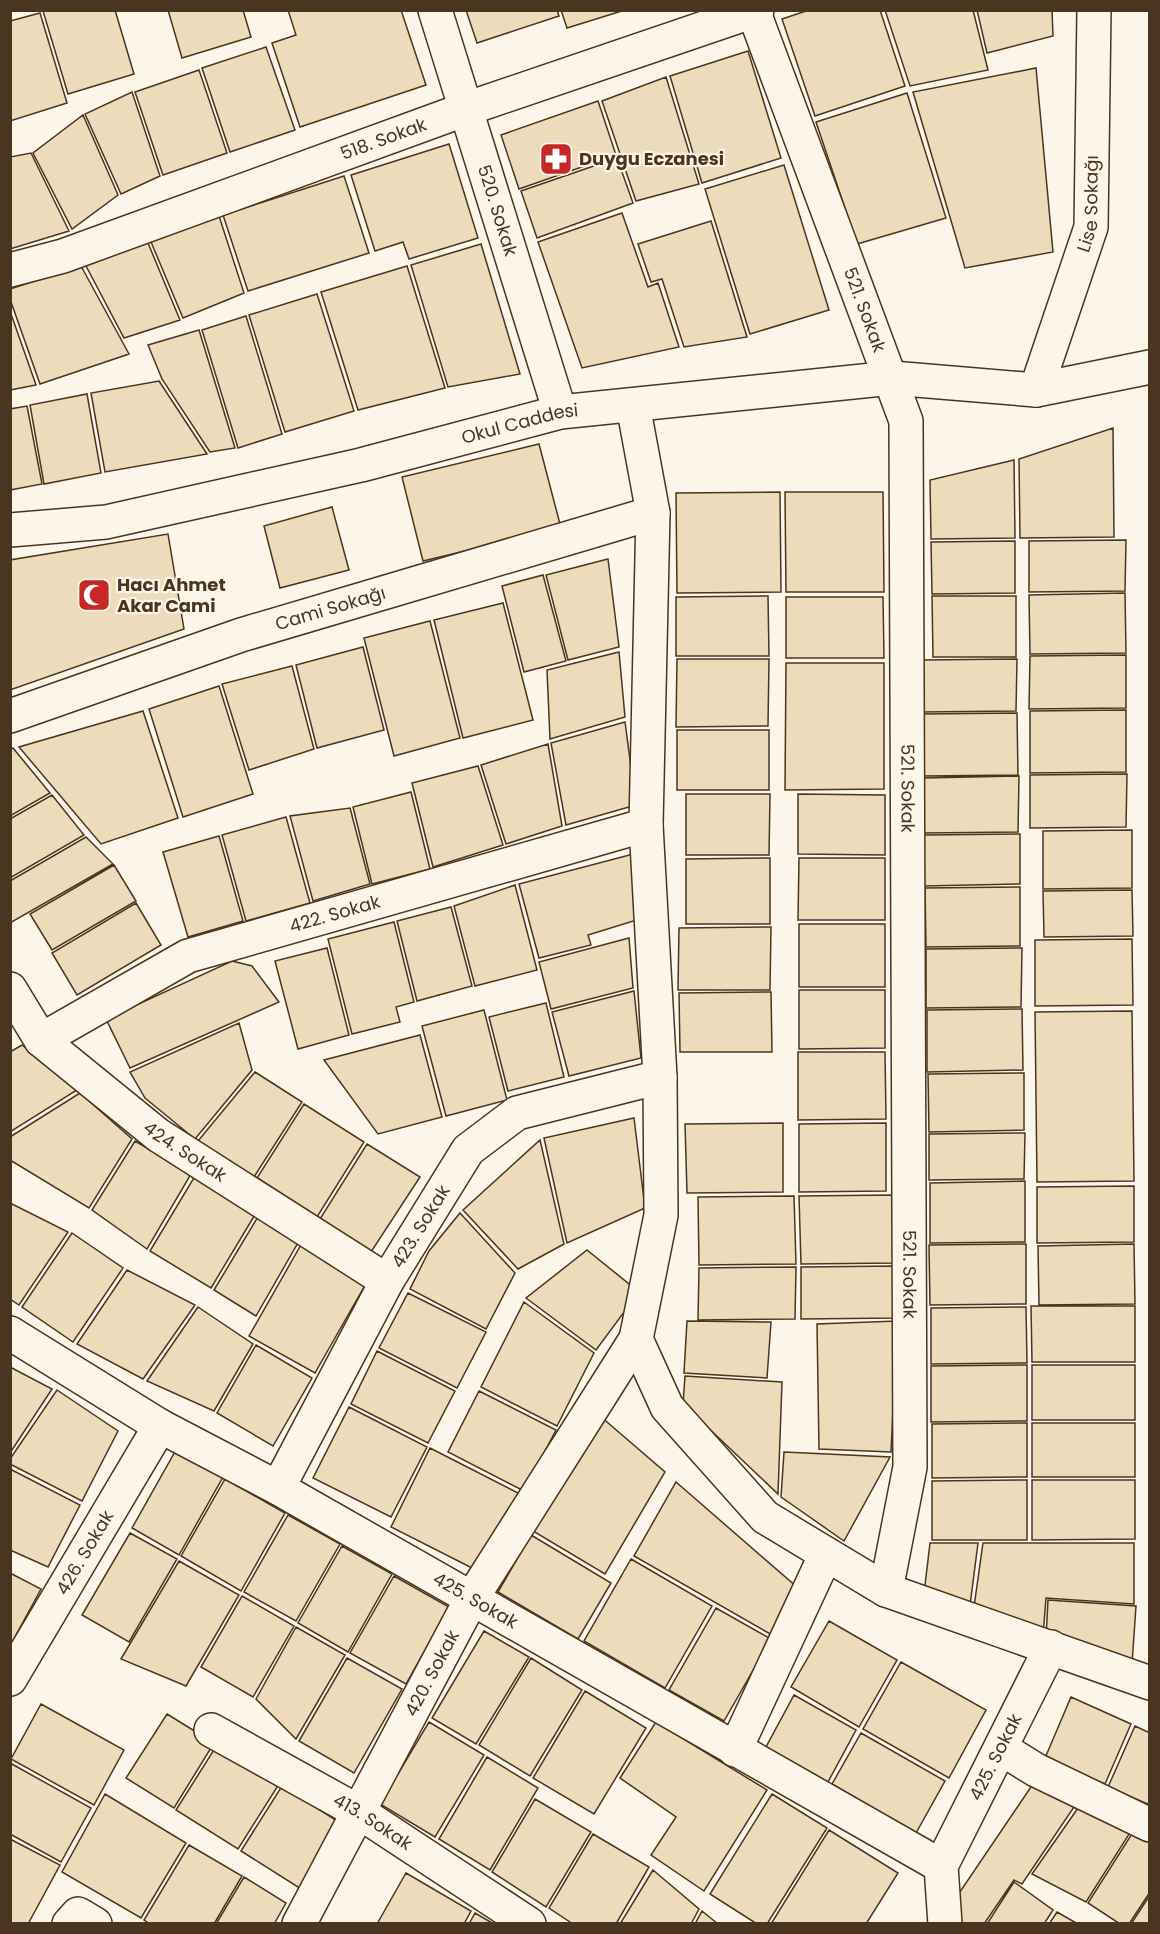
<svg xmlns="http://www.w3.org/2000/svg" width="1160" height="1934" font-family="Poppins,sans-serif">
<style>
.building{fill:#ecdcbc;stroke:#4a3520;stroke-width:1.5}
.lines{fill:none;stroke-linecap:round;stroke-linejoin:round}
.street-casing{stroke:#4a3520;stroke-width:36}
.street{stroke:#fbf6e9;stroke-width:33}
.labels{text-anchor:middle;stroke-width:4.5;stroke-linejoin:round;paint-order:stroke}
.street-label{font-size:18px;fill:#4a3520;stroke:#fbf6e9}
.poi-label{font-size:18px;font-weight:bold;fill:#4a3520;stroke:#fbf6e9;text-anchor:start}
</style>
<rect width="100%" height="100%" fill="#fbf6e9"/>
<path class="building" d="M 115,10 L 134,74 L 68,94 L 43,11 Z
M 168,10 L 243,10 L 251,37 L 182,58 Z
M 288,10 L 401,10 L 426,85 L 300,127 L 272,43 L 296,35 Z
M 466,10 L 557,10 L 559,16 L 477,43 Z
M 561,10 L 625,10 L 567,28 Z
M 809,10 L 880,10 L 905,86 L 815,116 L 782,19 Z
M 885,10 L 973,10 L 988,70 L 910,86 Z
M 977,10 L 1052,10 L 1053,36 L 987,53 Z
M 40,13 L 67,103 L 10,121 L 10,21 Z
M 266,47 L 295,130 L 230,152 L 202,68 Z
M 748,51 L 781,158 L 702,183 L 670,76 Z
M 1036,68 L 1053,252 L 965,268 L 913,92 Z
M 199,70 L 227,153 L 163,175 L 135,92 Z
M 666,77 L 699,184 L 636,201 L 602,101 Z
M 132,92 L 160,176 L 121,194 L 85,114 Z
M 907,93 L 946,218 L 857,244 L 816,122 Z
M 598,101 L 616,155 L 519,189 L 501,135 Z
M 83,115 L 118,195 L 72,229 L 33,153 Z
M 449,144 L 478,238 L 409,259 L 403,242 L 375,251 L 351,175 Z
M 31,153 L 69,231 L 10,249 L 10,157 Z
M 617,158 L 633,203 L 537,238 L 521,191 Z
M 784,165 L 829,310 L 750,334 L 705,189 Z
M 344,176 L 369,253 L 248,291 L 223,215 Z
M 622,213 L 648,287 L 658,283 L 679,347 L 582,368 L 538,242 Z
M 219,216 L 244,293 L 183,318 L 151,242 Z
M 711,221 L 747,337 L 684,347 L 662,279 L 651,282 L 638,244 Z
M 148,243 L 180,320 L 124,338 L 85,264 Z
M 481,244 L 520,374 L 448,387 L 411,265 Z
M 81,266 L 129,354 L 40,384 L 10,299 L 10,289 Z
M 407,266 L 445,388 L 358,410 L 321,292 Z
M 317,294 L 354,411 L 285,432 L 249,315 Z
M 10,311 L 36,385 L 10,390 Z
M 246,316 L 282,434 L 238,448 L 202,330 Z
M 199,330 L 235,448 L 210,452 L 162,379 L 148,345 Z
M 159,381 L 207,454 L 105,472 L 91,393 Z
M 87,394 L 101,473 L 44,484 L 30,405 Z
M 27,406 L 42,484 L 10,490 L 10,409 Z
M 1113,428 L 1114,537 L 1020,538 L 1019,459 Z
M 539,444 L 561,528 L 423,561 L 402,477 Z
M 1014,460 L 1015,538 L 931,539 L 930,480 Z
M 780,492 L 781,592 L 677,593 L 676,493 Z
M 785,492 L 883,492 L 884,592 L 786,592 Z
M 332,507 L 349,570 L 280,588 L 264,526 Z
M 168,534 L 184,629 L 10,690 L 10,560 Z
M 1126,540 L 1125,591 L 1029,592 L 1029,541 Z
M 1015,541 L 1015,593 L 932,594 L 931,542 Z
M 608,559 L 619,647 L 568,660 L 546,575 Z
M 543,575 L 566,661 L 524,672 L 502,586 Z
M 1125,593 L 1126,653 L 1030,654 L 1029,595 Z
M 768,596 L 769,656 L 676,656 L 676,597 Z
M 932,596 L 1016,596 L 1016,657 L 933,657 Z
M 786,597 L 883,597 L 884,658 L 786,658 Z
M 503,603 L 533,720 L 463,738 L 434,620 Z
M 430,621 L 460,738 L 394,756 L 364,638 Z
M 363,647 L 384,730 L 317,748 L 296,665 Z
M 619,652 L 625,717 L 550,739 L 547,670 Z
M 1126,655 L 1126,708 L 1029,709 L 1030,656 Z
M 677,659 L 769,659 L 768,726 L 676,727 Z
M 1017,659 L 1016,711 L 922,712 L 922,660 Z
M 786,663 L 884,663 L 884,789 L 785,790 Z
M 292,666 L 314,749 L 249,770 L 222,684 Z
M 219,686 L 253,794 L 183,817 L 149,709 Z
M 1126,710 L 1126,772 L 1030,773 L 1030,711 Z
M 143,711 L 178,818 L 101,844 L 19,747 Z
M 1017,713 L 1018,775 L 923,776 L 923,714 Z
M 625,722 L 636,805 L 566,825 L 551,743 Z
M 677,730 L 769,730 L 769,790 L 677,790 Z
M 548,744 L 562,826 L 506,844 L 481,765 Z
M 13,748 L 50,793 L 10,816 L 10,749 Z
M 478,766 L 503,845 L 433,867 L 412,783 Z
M 1127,774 L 1126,827 L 1030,828 L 1030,775 Z
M 1019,776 L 1018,832 L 923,833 L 923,778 Z
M 411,792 L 430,869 L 372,884 L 353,807 Z
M 686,794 L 770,794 L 769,855 L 686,855 Z
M 798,794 L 885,795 L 885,855 L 798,854 Z
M 52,795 L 84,835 L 10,878 L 10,819 Z
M 350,808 L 370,884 L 313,901 L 290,816 Z
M 286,817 L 310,903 L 246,921 L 222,835 Z
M 1132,830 L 1132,888 L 1043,889 L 1043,831 Z
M 1020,834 L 1020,884 L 924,886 L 924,835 Z
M 219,836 L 243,921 L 188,937 L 163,852 Z
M 86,837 L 113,864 L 10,923 L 10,881 Z
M 641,852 L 640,919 L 588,935 L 591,945 L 539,958 L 519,884 Z
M 770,858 L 770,924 L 686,924 L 686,859 Z
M 799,858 L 885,858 L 885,920 L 798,920 Z
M 114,865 L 136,901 L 52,950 L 30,914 Z
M 515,885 L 537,970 L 475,986 L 454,906 Z
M 1020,887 L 1020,946 L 926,947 L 925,888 Z
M 1132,890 L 1133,936 L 1044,937 L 1043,891 Z
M 136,903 L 161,945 L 77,995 L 52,953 Z
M 451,907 L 472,986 L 417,1001 L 397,921 Z
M 394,922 L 414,1002 L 396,1007 L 400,1022 L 352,1034 L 328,939 Z
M 799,924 L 885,924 L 885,987 L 799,987 Z
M 771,927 L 770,990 L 678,990 L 679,928 Z
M 629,938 L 633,988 L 551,1009 L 539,962 Z
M 1132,939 L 1133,1005 L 1035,1006 L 1035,940 Z
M 327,948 L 349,1035 L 298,1049 L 275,961 Z
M 1022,948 L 1021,1007 L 926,1008 L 926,949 Z
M 232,961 L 252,966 L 279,1002 L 130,1068 L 106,1019 Z
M 799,990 L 885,990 L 885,1048 L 799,1049 Z
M 634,991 L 641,1058 L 569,1076 L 552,1012 Z
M 771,992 L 772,1052 L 680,1052 L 679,993 Z
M 546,1003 L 564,1077 L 508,1091 L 489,1017 Z
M 1022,1009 L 1023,1070 L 927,1072 L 927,1010 Z
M 484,1010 L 507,1100 L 446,1116 L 422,1026 Z
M 1132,1011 L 1134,1181 L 1037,1182 L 1035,1012 Z
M 239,1023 L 252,1070 L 195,1139 L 145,1098 L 130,1072 Z
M 420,1035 L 442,1117 L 378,1134 L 324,1060 Z
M 22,1045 L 77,1090 L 10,1132 L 10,1052 Z
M 798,1052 L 885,1052 L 886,1119 L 798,1120 Z
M 255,1072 L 302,1102 L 254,1177 L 198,1141 Z
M 1024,1073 L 1024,1130 L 929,1132 L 928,1074 Z
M 80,1093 L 132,1139 L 89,1208 L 10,1160 L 10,1137 Z
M 304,1104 L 364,1142 L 317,1217 L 257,1178 Z
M 634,1118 L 645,1208 L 567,1243 L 544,1138 Z
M 783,1123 L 783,1192 L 687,1193 L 685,1124 Z
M 886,1123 L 886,1191 L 799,1192 L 799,1124 Z
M 1025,1133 L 1024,1179 L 929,1180 L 929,1134 Z
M 540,1140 L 564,1244 L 518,1269 L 463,1210 Z
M 135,1141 L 191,1174 L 147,1249 L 92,1210 Z
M 367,1144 L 420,1177 L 371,1252 L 320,1219 Z
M 195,1176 L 256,1213 L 211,1288 L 150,1251 Z
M 1025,1181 L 1025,1242 L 930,1243 L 930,1183 Z
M 1134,1186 L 1134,1242 L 1037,1243 L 1037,1187 Z
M 896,1195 L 896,1263 L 801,1264 L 799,1196 Z
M 794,1196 L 796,1264 L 699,1265 L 698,1197 Z
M 10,1203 L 68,1232 L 19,1305 L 10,1299 Z
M 460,1213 L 515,1273 L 486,1329 L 410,1289 L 429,1251 Z
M 259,1215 L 299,1241 L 256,1316 L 214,1290 Z
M 72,1233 L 123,1268 L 73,1342 L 22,1307 Z
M 302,1243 L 368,1280 L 315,1373 L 249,1336 Z
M 1026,1244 L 1026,1304 L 930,1305 L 929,1245 Z
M 1134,1244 L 1135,1304 L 1039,1305 L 1038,1246 Z
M 587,1250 L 639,1292 L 596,1350 L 526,1298 Z
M 897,1266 L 896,1318 L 801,1319 L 801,1267 Z
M 796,1267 L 795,1319 L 698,1320 L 699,1268 Z
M 127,1270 L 195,1305 L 143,1379 L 77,1344 Z
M 408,1293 L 486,1332 L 457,1388 L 379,1348 Z
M 524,1302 L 594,1353 L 557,1426 L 481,1387 Z
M 1031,1306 L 1135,1306 L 1135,1362 L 1032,1362 Z
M 198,1307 L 253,1344 L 214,1411 L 147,1381 Z
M 1026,1307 L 1027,1363 L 931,1364 L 931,1308 Z
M 687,1321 L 771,1322 L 767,1378 L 684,1373 Z
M 897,1321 L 891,1452 L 819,1449 L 817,1324 Z
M 256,1345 L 312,1378 L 273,1446 L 217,1413 Z
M 377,1351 L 455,1391 L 428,1443 L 351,1404 Z
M 1027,1365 L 1027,1421 L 931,1422 L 931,1366 Z
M 1032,1365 L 1135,1365 L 1135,1420 L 1032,1420 Z
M 10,1367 L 52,1389 L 10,1453 Z
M 685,1376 L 782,1382 L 778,1494 L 683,1404 Z
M 57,1390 L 118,1431 L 82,1501 L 10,1464 L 10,1459 Z
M 479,1391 L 556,1430 L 524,1491 L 448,1452 Z
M 349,1407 L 427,1447 L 391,1517 L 313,1478 Z
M 600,1416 L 665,1472 L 605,1574 L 533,1531 Z
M 1027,1423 L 1027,1477 L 932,1478 L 932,1424 Z
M 1032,1423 L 1135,1423 L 1135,1477 L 1032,1477 Z
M 430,1448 L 522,1495 L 474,1569 L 391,1527 Z
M 176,1450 L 223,1477 L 179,1555 L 132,1528 Z
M 784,1452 L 890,1457 L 844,1541 L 781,1497 Z
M 10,1469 L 80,1505 L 48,1567 L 10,1550 Z
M 225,1479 L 285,1513 L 241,1591 L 181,1556 Z
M 1027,1480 L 1027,1540 L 932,1540 L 932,1481 Z
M 1032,1480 L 1135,1480 L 1135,1539 L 1032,1540 Z
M 676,1482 L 798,1588 L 772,1635 L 634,1556 Z
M 288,1515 L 340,1544 L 296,1621 L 244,1592 Z
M 130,1533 L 177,1559 L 129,1642 L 82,1615 Z
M 531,1535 L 611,1583 L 578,1639 L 498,1592 Z
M 930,1543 L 978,1543 L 969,1613 L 923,1602 Z
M 983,1543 L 1134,1543 L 1134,1604 L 1046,1598 L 1043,1636 L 973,1614 Z
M 342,1546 L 392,1574 L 348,1652 L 298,1623 Z
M 631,1559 L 712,1606 L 665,1688 L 584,1641 Z
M 179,1561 L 239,1595 L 186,1686 L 121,1659 Z
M 10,1573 L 41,1589 L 10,1646 Z
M 394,1576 L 449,1607 L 406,1684 L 350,1653 Z
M 242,1596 L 294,1626 L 253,1697 L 201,1667 Z
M 1048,1600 L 1136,1606 L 1132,1664 L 1046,1638 Z
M 716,1608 L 771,1639 L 724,1721 L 669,1690 Z
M 829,1621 L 897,1660 L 859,1727 L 791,1687 Z
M 296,1627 L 345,1655 L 296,1739 L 256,1699 Z
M 484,1631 L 529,1657 L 476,1744 L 432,1718 Z
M 347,1658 L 402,1689 L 354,1773 L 299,1741 Z
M 531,1658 L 582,1690 L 530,1776 L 479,1745 Z
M 901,1662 L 986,1710 L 949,1778 L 863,1729 Z
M 585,1691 L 646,1728 L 594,1814 L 533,1778 Z
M 794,1695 L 856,1730 L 828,1782 L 766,1747 Z
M 1071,1697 L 1131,1724 L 1105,1784 L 1045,1758 Z
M 41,1704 L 124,1750 L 94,1805 L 11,1759 Z
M 167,1714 L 214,1743 L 174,1808 L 126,1778 Z
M 429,1722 L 484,1755 L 435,1837 L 380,1804 Z
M 656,1722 L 767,1790 L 704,1891 L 651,1855 L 676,1817 L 620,1778 Z
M 1135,1726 L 1150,1733 L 1150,1805 L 1108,1787 Z
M 861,1733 L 945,1781 L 916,1833 L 832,1784 Z
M 217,1745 L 279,1784 L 238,1849 L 176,1810 Z
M 487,1757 L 538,1788 L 490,1870 L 439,1839 Z
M 10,1763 L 91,1808 L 61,1862 L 10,1834 Z
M 1035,1781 L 1074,1807 L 1022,1884 L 1014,1880 L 984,1924 L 965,1924 L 947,1911 Z
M 282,1786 L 342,1824 L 301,1889 L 241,1851 Z
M 105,1794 L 186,1843 L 141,1918 L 62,1872 Z
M 772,1794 L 827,1828 L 767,1924 L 757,1924 L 710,1894 Z
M 535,1799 L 591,1832 L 546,1907 L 492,1872 Z
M 1078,1808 L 1133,1828 L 1086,1902 L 1032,1874 Z
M 1135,1829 L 1150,1839 L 1150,1892 L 1129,1924 L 1120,1924 L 1088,1903 Z
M 829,1830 L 898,1873 L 866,1924 L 771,1924 Z
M 593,1834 L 649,1867 L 616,1924 L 573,1924 L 549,1908 Z
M 10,1839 L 60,1865 L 28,1924 L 10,1924 Z
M 189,1845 L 242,1876 L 214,1924 L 150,1924 L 144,1920 Z
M 653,1870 L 699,1909 L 691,1924 L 620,1924 Z
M 406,1873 L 471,1911 L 464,1924 L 377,1924 Z
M 244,1877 L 286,1903 L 274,1924 L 216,1924 Z
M 1014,1882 L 1053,1910 L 1044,1924 L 987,1924 Z
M 1150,1895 L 1150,1924 L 1131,1924 Z
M 702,1911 L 718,1924 L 695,1924 Z
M 1057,1912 L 1078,1924 L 1049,1924 Z
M 475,1913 L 494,1924 L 469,1924 Z"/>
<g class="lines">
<g class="street-casing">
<g id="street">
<path id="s1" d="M 435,10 L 560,412"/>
<path id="s2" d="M 753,10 L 906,421 L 910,1467 L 886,1590"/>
<path id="s3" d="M 10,270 L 63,256 L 466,109 L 757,10"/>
<path id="s4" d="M 1036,390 L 1091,227 L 1094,10"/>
<path d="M 633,405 L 653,513 L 646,825 L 660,1077 L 661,1215 L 636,1339 L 667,1407 L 765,1517 L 886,1590 L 1150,1683"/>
<path id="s5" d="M 10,530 L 106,522 L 361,465 L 560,412 L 892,378 L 1036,390 L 1150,367"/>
<path id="s6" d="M 10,716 L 241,635 L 653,513"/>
<path id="s7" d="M 10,989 L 41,1040 L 158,1135 L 387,1281"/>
<path id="s8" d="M 41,1040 L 188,956 L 646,825"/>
<path id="s9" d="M 10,1333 L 160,1426 L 278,1488 L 941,1866"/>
<path id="s10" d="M 278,1488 L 387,1281 L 468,1150 L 517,1113 L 660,1077"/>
<path id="s11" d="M 10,1679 L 160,1426"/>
<path id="s12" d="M 211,1730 L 359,1812 L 529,1924"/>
<path d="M 1002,1749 L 1036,1770 L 1150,1825"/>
<path d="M 735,1750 L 826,1554"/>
<path d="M 69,1924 L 78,1914 L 95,1924"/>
<path id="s13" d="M 299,1924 L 472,1598 L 636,1339"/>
<path id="s14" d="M 945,1924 L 941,1866 L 1051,1647"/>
</g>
</g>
<use href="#street" class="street"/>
</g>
<defs>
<g id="pharmacy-square" transform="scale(1.725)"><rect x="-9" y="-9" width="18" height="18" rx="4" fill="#c62828" stroke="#fbf6e9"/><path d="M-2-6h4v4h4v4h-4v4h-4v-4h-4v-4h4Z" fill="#fff"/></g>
<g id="mosque-square" transform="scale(1.725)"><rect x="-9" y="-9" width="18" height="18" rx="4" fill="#c62828" stroke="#fbf6e9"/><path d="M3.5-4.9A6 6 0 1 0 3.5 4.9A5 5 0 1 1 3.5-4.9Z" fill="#fff"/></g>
</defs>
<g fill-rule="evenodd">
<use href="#pharmacy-square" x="556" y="159"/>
<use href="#mosque-square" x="94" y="595"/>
</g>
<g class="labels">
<g class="street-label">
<text dy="6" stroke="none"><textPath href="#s3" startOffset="396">518. Sokak</textPath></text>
<text dy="6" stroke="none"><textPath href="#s4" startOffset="195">Lise Sokağı</textPath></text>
<text dy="6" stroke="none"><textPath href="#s1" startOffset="210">520. Sokak</textPath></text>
<text dy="6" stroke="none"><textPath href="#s2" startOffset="320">521. Sokak</textPath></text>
<text dy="6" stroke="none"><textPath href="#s5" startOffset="522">Okul Caddesi</textPath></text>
<text dy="6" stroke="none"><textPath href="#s6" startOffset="338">Cami Sokağı</textPath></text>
<text dy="6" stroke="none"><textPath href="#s2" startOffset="806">521. Sokak</textPath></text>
<text dy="6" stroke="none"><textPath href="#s8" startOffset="322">422. Sokak</textPath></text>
<text dy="6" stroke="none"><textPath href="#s7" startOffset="242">424. Sokak</textPath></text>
<text dy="6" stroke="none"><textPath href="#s10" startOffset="298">423. Sokak</textPath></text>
<text dy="6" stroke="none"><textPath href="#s2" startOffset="1292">521. Sokak</textPath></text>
<text dy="6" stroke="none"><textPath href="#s11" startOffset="147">426. Sokak</textPath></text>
<text dy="6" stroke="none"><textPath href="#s9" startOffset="537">425. Sokak</textPath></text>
<text dy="6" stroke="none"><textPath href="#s13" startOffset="284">420. Sokak</textPath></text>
<text dy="6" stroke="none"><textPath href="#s14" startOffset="180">425. Sokak</textPath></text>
<text dy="6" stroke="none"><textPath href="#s12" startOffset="186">413. Sokak</textPath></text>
</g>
<g class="poi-label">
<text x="579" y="165">Duygu Eczanesi</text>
<text x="117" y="591">Hacı Ahmet<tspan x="117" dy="21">Akar Cami</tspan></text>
</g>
</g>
<rect width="1160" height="1934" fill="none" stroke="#4a3520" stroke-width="24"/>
</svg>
